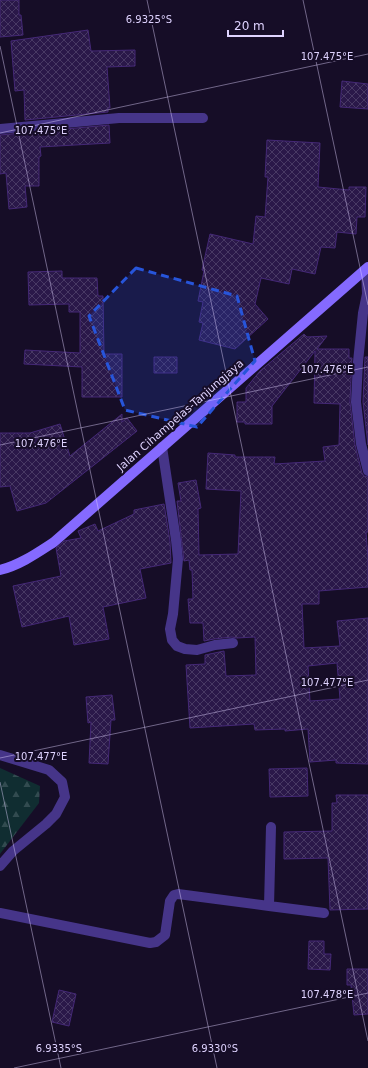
<svg xmlns="http://www.w3.org/2000/svg" width="368" height="1068" font-family="'DejaVu Sans',sans-serif">
<style>
.forest{fill:url(#forest-firs)}
.building{fill:url(#building-cross-hatch);stroke:#442876;fill-rule:evenodd}
.lines{fill:none;stroke-linecap:round;stroke-linejoin:round}
.minor{stroke:#463589;stroke-width:10}
.tertiary{stroke:#463589;stroke-width:10}
.secondary{stroke:#856aff;stroke-width:10}
.marked{fill:#2755da;fill-opacity:0.2;stroke:#2755da;stroke-width:3;stroke-dasharray:8 5;stroke-linejoin:round}
.ticks{fill:none;stroke:#dfd3ff;stroke-width:1;stroke-opacity:0.45}
.labels{text-anchor:middle;stroke-width:4;stroke-linejoin:round;paint-order:stroke}
.street-label{font-size:11px;fill:#dfd3ff;stroke:#160d27}
.ticks-label{font-size:10px;text-anchor:middle;fill:#dfd3ff;stroke:#160d27;stroke-width:4;stroke-linejoin:round;paint-order:stroke}
</style>
<defs>
<pattern id="forest-firs" width="22" height="20" patternUnits="userSpaceOnUse"><rect width="22" height="20" fill="#102d31"/><path d="M5 1l3.5 6h-7zM16 11l3.5 6h-7z" fill="#324b50"/></pattern>
<pattern id="building-cross-hatch" width="8" height="8" patternUnits="userSpaceOnUse"><rect width="8" height="8" fill="#2a1849"/><path d="M0 0l8 8M0 8l8-8" fill="none" stroke="#483964"/></pattern>
</defs>
<rect width="100%" height="100%" fill="#160d27"/>
<path class="forest" d="M 0,768 L 40,786 L 39,803 L 0,854 Z"/>
<path class="building" d="M 0,0 L 19,0 L 19,15 L 21,15 L 23,35 L 0,37 Z
M 88,30 L 91,51 L 135,50 L 135,66 L 107,67 L 110,108 L 108,108 L 108,112 L 25,120 L 24,90 L 15,91 L 11,41 Z
M 342,81 L 368,84 L 368,109 L 340,107 Z
M 109,125 L 110,143 L 40,147 L 41,156 L 39,157 L 39,186 L 25,186 L 27,207 L 9,209 L 6,173 L 0,174 L 0,135 Z
M 267,140 L 320,143 L 318,187 L 349,190 L 349,187 L 366,187 L 365,217 L 357,217 L 356,234 L 337,232 L 335,248 L 321,247 L 315,274 L 292,269 L 289,284 L 261,278 L 255,304 L 268,319 L 235,349 L 199,340 L 203,323 L 199,322 L 203,302 L 198,301 L 204,271 L 202,270 L 210,234 L 253,244 L 256,216 L 265,217 L 268,177 L 265,177 Z
M 62,271 L 62,278 L 97,278 L 98,296 L 103,296 L 104,354 L 122,354 L 122,397 L 82,397 L 82,367 L 24,364 L 25,350 L 80,353 L 80,312 L 69,312 L 69,304 L 29,305 L 28,272 Z
M 304,334 L 307,337 L 327,336 L 317,349 L 349,349 L 349,358 L 352,358 L 350,402 L 355,445 L 362,473 L 364,476 L 368,477 L 368,532 L 366,532 L 368,558 L 368,587 L 319,591 L 319,604 L 302,604 L 304,648 L 340,646 L 337,621 L 368,618 L 368,764 L 336,763 L 336,760 L 310,762 L 308,729 L 285,731 L 285,729 L 255,730 L 254,724 L 190,728 L 186,665 L 205,664 L 205,655 L 224,651 L 226,676 L 256,675 L 255,637 L 237,638 L 232,637 L 214,639 L 204,641 L 203,623 L 190,623 L 188,599 L 193,599 L 192,570 L 190,570 L 189,560 L 184,561 L 177,501 L 181,501 L 178,483 L 196,480 L 201,508 L 198,509 L 199,555 L 238,554 L 241,491 L 206,489 L 208,453 L 235,455 L 235,457 L 275,457 L 274,464 L 325,461 L 323,447 L 339,445 L 340,404 L 314,403 L 315,351 L 272,406 L 272,424 L 245,424 L 245,422 L 237,422 L 237,402 L 246,402 L 246,388 L 260,371 ZM 337,663 L 340,699 L 310,701 L 308,666 Z
M 154,357 L 177,357 L 177,373 L 154,373 Z
M 365,357 L 368,357 L 368,445 L 363,402 Z
M 122,414 L 122,422 L 127,418 L 137,431 L 46,503 L 17,511 L 10,486 L 0,487 L 0,433 L 30,433 L 60,424 L 70,456 Z
M 164,504 L 170,541 L 171,563 L 140,569 L 146,598 L 103,607 L 109,639 L 74,645 L 69,616 L 22,627 L 13,586 L 61,576 L 56,548 L 64,541 L 81,538 L 78,531 L 95,524 L 98,531 L 134,514 L 134,510 Z
M 112,695 L 115,720 L 111,720 L 108,764 L 89,763 L 91,722 L 88,723 L 86,697 Z
M 307,768 L 308,796 L 270,797 L 269,769 Z
M 336,795 L 368,795 L 368,909 L 330,910 L 328,858 L 284,859 L 284,832 L 332,831 L 332,803 L 337,803 Z
M 309,941 L 324,941 L 324,954 L 331,954 L 330,970 L 308,969 Z
M 347,969 L 368,969 L 368,1014 L 354,1015 L 351,985 L 347,985 Z
M 59,990 L 76,994 L 69,1026 L 52,1022 Z"/>
<g class="lines">
<path class="minor" d="M 0,129 L 119,118 L 203,118
M 366,269 L 367,294 L 363,313 L 358,362 L 356,402 L 361,444 L 368,471
M 162,447 L 176,540 L 178,559 L 173,614 L 170,629 L 172,640 L 177,646 L 185,649 L 197,650 L 215,645 L 233,643
M 269,906 L 324,913
M 0,913 L 150,943 L 156,942 L 165,935 L 170,901 L 174,895 L 178,894 L 269,906 L 271,827"/>
<path class="tertiary" d="M 0,755 L 49,770 L 62,782 L 65,797 L 56,814 L 46,824 L 13,851 L 0,866"/>
<path class="secondary" d="M 0,570 C 20,565 37,553 54,542 L 368,267"/>
</g>
<path class="marked" d="M 136,268 L 237,296 L 255,361 L 197,427 L 125,410 L 89,316 Z"/>
<path class="ticks" d="M 147,0 L 368,1041M 303,0 L 368,305M 0,46 L 217,1068M 0,133 L 368,54M 0,445 L 368,367M 0,758 L 368,680M 0,782 L 61,1068M 14,1068 L 368,993"/>
<g class="labels">
<g class="street-label">
<text transform="translate(180 415) rotate(-41)" y="4">Jalan Cihampelas-Tanjungjaya</text>
</g>
</g>
<g class="ticks-label">
<text x="149" y="23">6.9325°S</text>
<text x="327" y="60">107.475°E</text>
<text x="41" y="134">107.475°E</text>
<text x="327" y="373">107.476°E</text>
<text x="41" y="447">107.476°E</text>
<text x="327" y="686">107.477°E</text>
<text x="41" y="760">107.477°E</text>
<text x="327" y="998">107.478°E</text>
<text x="59" y="1052">6.9335°S</text>
<text x="215" y="1052">6.9330°S</text>
</g>
<path d="M228 30v6h55v-6" fill="none" stroke="#dfd3ff" stroke-width="2"/>
<text x="234" y="30" font-size="12" fill="#dfd3ff" stroke="#160d27" stroke-width="3" paint-order="stroke">20 m</text>
</svg>
